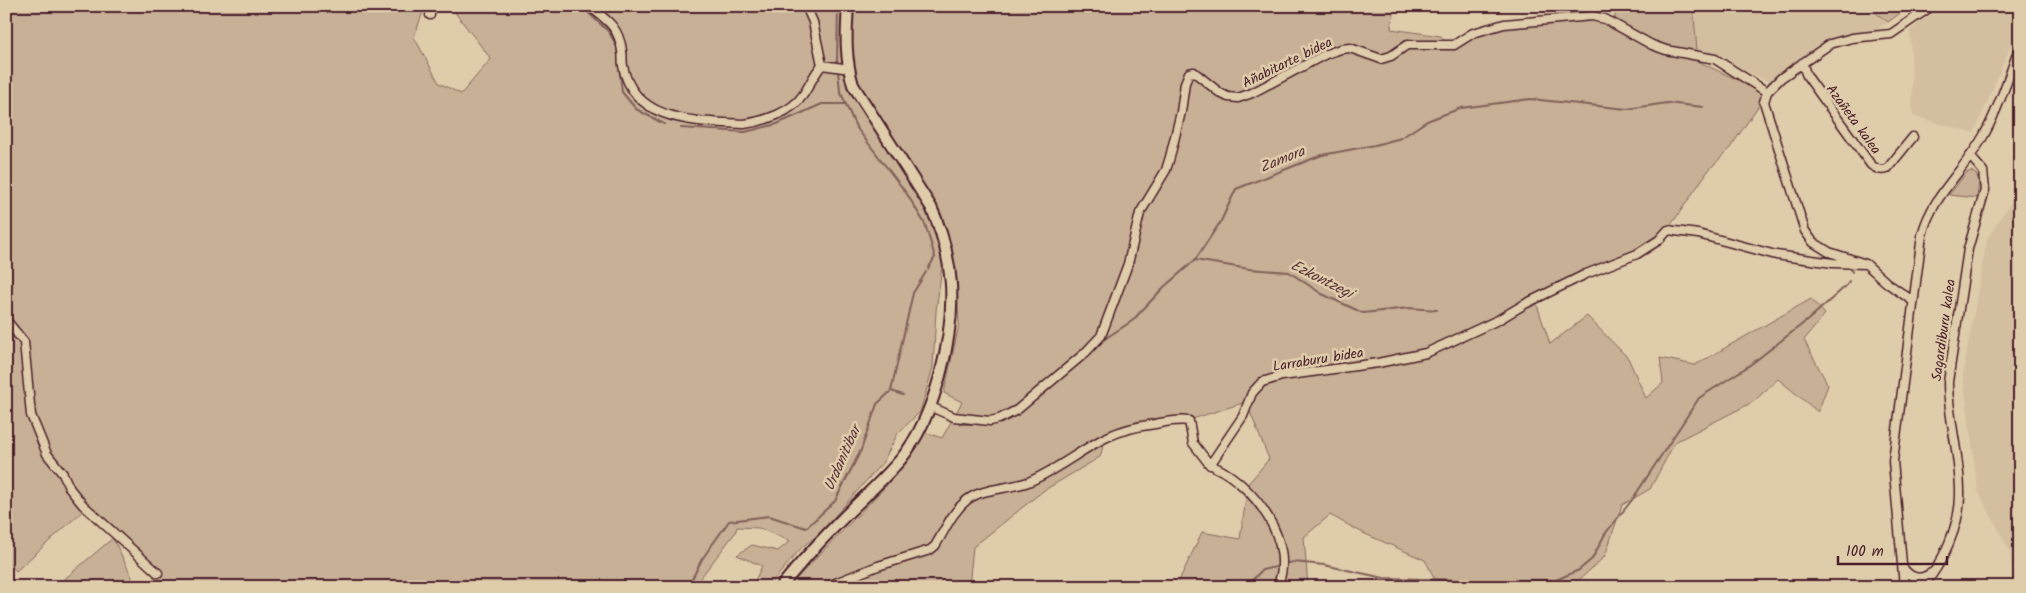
<svg xmlns="http://www.w3.org/2000/svg" width="2026" height="593" font-family="Kalam,sans-serif">
<style>
.built{fill:#d3bea0}
.green{fill:#c7b095;stroke:#886860}
.lines{fill:none;stroke-linecap:round;stroke-linejoin:round}
.stream{stroke:#815f5a;stroke-width:2}
.minor-casing{stroke:#4a1f2b;stroke-width:11}
.major-casing{stroke:#4a1f2b;stroke-width:14}
.minor{stroke:#dfccaa;stroke-width:8}
.major{stroke:#dfccaa;stroke-width:10}
.labels{text-anchor:middle;stroke-width:5;stroke-linejoin:round;paint-order:stroke}
.street-label{font-size:14px;fill:#4a1f2b;stroke:#dfccaa}
.water-label{font-size:15px;font-style:italic;fill:#5c343b;stroke:#dfccaa}
</style>
<rect width="100%" height="100%" fill="#dfccaa"/>
<filter id="ink" filterUnits="userSpaceOnUse"><feTurbulence type="fractalNoise" baseFrequency=".02" numOctaves="2"/><feDisplacementMap in="SourceGraphic" scale="10" xChannelSelector="R" yChannelSelector="G"/><feConvolveMatrix kernelMatrix="1 2 1 2 8 2 1 2 1" color-interpolation-filters="sRGB"/></filter>
<g filter="url(#ink)">
<path class="built" d="M 1693,6 L 1867,6 L 1888,22 L 1871,34 L 1849,35 L 1771,83 L 1742,69 L 1723,56 L 1697,50 Z
M 1942,6 L 2020,6 L 2020,24 L 1974,133 L 1913,116 L 1910,30 Z
M 2020,188 L 2020,587 L 2013,587 L 2010,551 L 1978,491 L 1963,375 L 1987,239 Z"/>
<path class="green" d="M 6,6 L 425,6 L 414,37 L 439,83 L 461,94 L 491,59 L 450,6 L 1394,6 L 1391,29 L 1441,36 L 1452,49 L 1475,36 L 1504,28 L 1591,19 L 1602,21 L 1615,27 L 1615,6 L 1693,6 L 1697,50 L 1695,60 L 1740,81 L 1743,75 L 1767,93 L 1730,148 L 1708,171 L 1673,222 L 1652,247 L 1530,300 L 1536,302 L 1550,344 L 1587,316 L 1628,358 L 1646,398 L 1663,383 L 1660,358 L 1695,365 L 1811,299 L 1825,314 L 1804,340 L 1828,385 L 1818,412 L 1778,379 L 1753,402 L 1675,442 L 1650,489 L 1622,505 L 1605,556 L 1577,582 L 1585,587 L 1438,585 L 1425,560 L 1363,533 L 1330,515 L 1304,537 L 1308,587 L 1176,587 L 1202,532 L 1240,539 L 1248,484 L 1269,459 L 1246,402 L 1189,420 L 1106,435 L 1100,457 L 1043,491 L 973,547 L 969,587 L 839,587 L 838,582 L 818,587 L 788,587 L 887,485 L 924,432 L 942,438 L 962,402 L 944,393 L 959,325 L 956,268 L 942,266 L 936,311 L 933,367 L 920,412 L 898,433 L 883,462 L 818,535 L 802,547 L 768,587 L 752,587 L 762,566 L 737,555 L 752,545 L 778,551 L 790,541 L 759,528 L 737,527 L 735,533 L 698,581 L 698,587 L 155,587 L 152,565 L 85,509 L 16,571 L 6,561 Z
M 1867,6 L 1910,6 L 1888,22 Z
M 1971,171 L 1976,174 L 1979,181 L 1977,198 L 1949,195 L 1966,173 Z
M 113,538 L 132,577 L 125,587 L 55,587 Z"/>
<g class="lines">
<path class="stream" d="M 581,6 L 609,32 L 617,47 L 622,92 L 636,109 L 664,124
M 837,64 L 838,6
M 838,71 L 840,91 L 856,127 L 907,194 L 925,224 L 935,257 L 928,269
M 681,128 L 745,132 L 777,124 L 822,104 L 845,104
M 1195,260 L 1249,269 L 1289,272 L 1322,294 L 1363,313 L 1409,308 L 1437,310
M 1850,267 L 1852,272
M 1100,342 L 1132,321 L 1164,287 L 1195,260 L 1221,221 L 1236,189 L 1322,155 L 1375,145 L 1401,138 L 1427,121 L 1461,108 L 1530,99 L 1627,109 L 1667,103 L 1703,107
M 891,391 L 903,395
M 1027,407 L 1052,386
M 960,424 L 986,424
M 1284,564 L 1294,562 L 1324,565 L 1384,578 L 1464,580 L 1556,580 L 1579,570 L 1592,559 L 1605,534 L 1632,500 L 1699,398 L 1750,365 L 1809,319 L 1847,285 L 1849,281
M 688,587 L 702,559 L 729,521 L 769,516 L 806,528 L 835,501 L 861,450 L 877,404 L 891,391 L 913,293 L 926,272
M 1246,587 L 1262,570 L 1280,566"/>
<g class="minor-casing">
<path id="minor" d="M 589,6 C 607,20 619,27 622,51 C 623,56 622,61 623,66 C 634,124 699,121 744,124 C 764,121 791,113 803,95 C 810,85 814,74 822,65 L 843,68
M 806,6 L 813,22 L 822,65
M 430,15 L 431,6
M 1802,63 L 1807,76 L 1871,165 C 1877,169 1880,171 1887,169 L 1913,137
M 1913,301 L 1887,283 L 1866,264 L 1829,252 L 1813,242 L 1805,231 L 1764,102 L 1767,92 L 1781,78 L 1830,44 L 1852,38 L 1891,34 L 1932,6
M 6,320 L 24,342 L 31,415 L 47,454 L 63,474 L 70,489 L 83,505 L 158,573
M 931,407 L 954,417 L 990,421 L 999,419 L 1017,410 L 1085,353 L 1101,336 L 1128,264 L 1140,213 L 1166,170 L 1170,157 L 1181,112 L 1185,83 L 1189,73 L 1194,72 L 1220,93 L 1228,97 L 1238,98 L 1252,93 L 1326,54 L 1341,49 L 1350,48 L 1381,59 L 1391,56 L 1407,45 L 1454,45 L 1473,33 L 1504,24 L 1592,16 L 1605,19 L 1652,45 L 1666,50 L 1715,59 L 1767,92
M 1215,467 C 1254,485 1297,543 1277,587
M 1903,568 C 1911,578 1919,581 1931,573
M 825,587 L 878,566 L 930,550 L 935,546 C 945,530 952,512 967,500 C 982,488 1009,489 1028,482 C 1057,470 1080,450 1107,437 C 1122,430 1139,426 1155,424 C 1166,422 1177,419 1189,421 L 1193,443 L 1210,465 L 1243,416 L 1252,393 L 1262,382 L 1282,376 L 1378,363 L 1426,353 L 1498,320 L 1525,304 L 1586,274 L 1637,254 L 1659,240 L 1668,230 L 1698,234 L 1776,255 L 1833,263 L 1866,264
M 1904,587 L 1893,461 L 1922,235 C 1932,195 1965,170 1984,135 C 1999,109 2009,75 2020,46
M 1922,587 C 1943,565 1961,522 1960,492 C 1960,455 1948,419 1948,382 L 1968,249 L 1985,190 L 1983,171 L 1970,156"/>
</g>
<g class="major-casing">
<path id="major" d="M 781,587 C 802,560 826,535 850,511 C 867,494 885,478 901,459 C 935,417 954,338 951,284 C 949,257 942,231 931,207 L 853,85 C 845,58 846,34 848,6"/>
</g>
<use href="#minor" class="minor"/>
<use href="#major" class="major"/>
</g>
</g>
<g class="labels">
<g class="street-label">
<text transform="translate(1287 62) rotate(-26)" y="5">Añabitarte bidea</text>
<text transform="translate(1854 119) rotate(54)" y="5">Azañeta kalea</text>
<text transform="translate(1943 330) rotate(-82)" y="5">Sagardiburu kalea</text>
<text transform="translate(1318 359) rotate(-9)" y="5">Larraburu bidea</text>
</g>
<g class="water-label">
<text transform="translate(1282 159) rotate(-22)" y="5">Zamora</text>
<text transform="translate(1322 279) rotate(27)" y="5">Ezkontzegi</text>
<text transform="translate(842 458) rotate(-66)" y="5">Urdanitibar</text>
</g>
</g>
<rect width="2026" height="593" fill="none" stroke="#dfccaa" stroke-width="25"/>
<rect x="12" y="12" width="2001" height="568" fill="none" stroke="#4a1f2b" stroke-width="2" filter="url(#ink)"/>
<path d="M1838 556v8h109v-8" fill="none" stroke="#4a1f2b" stroke-width="2.5"/>
<text x="1846" y="556" font-size="15" fill="#4a1f2b" stroke="#dfccaa" stroke-width="4" paint-order="stroke">100 m</text>
</svg>
